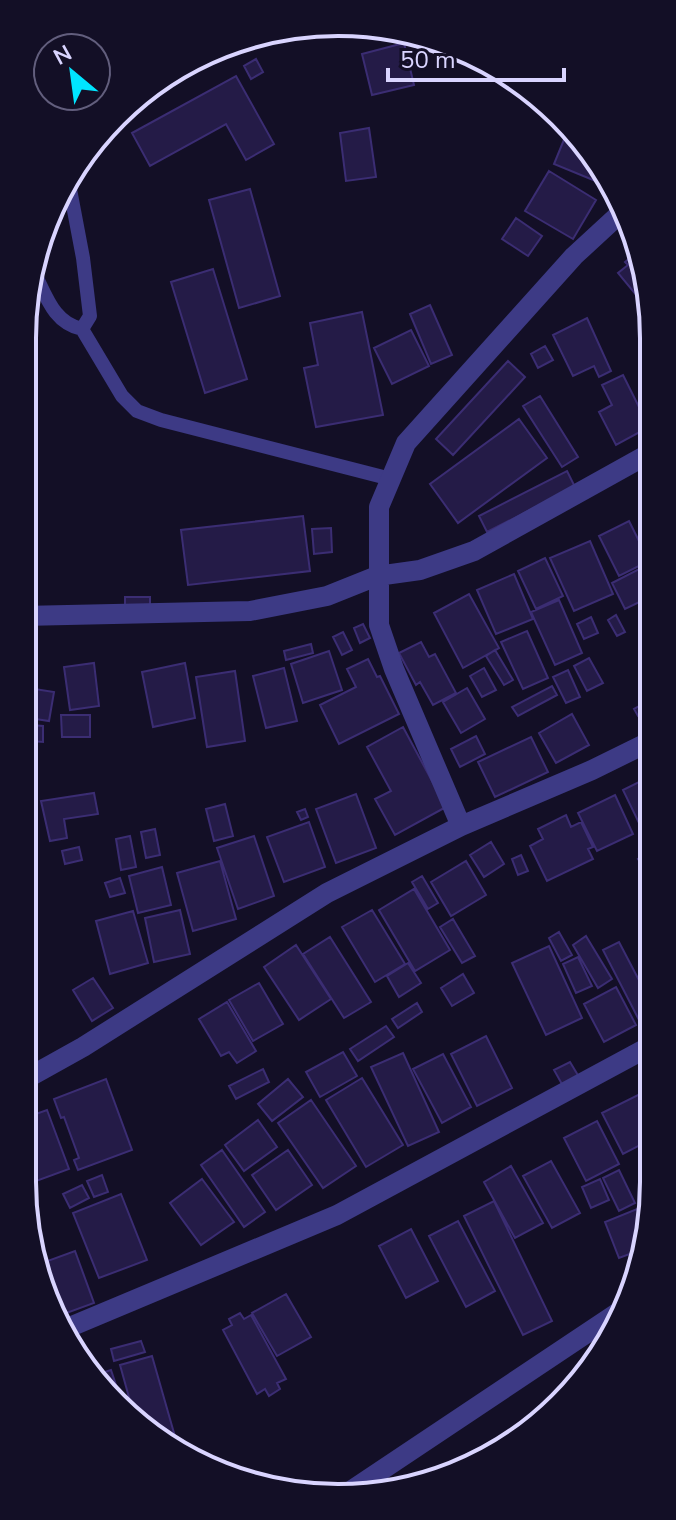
<svg xmlns="http://www.w3.org/2000/svg" width="676" height="1520" font-family="'Nunito Sans',sans-serif">
<style>
.building{fill:#241b47;stroke:#3b2d73;stroke-width:2}
.lines{fill:none;stroke-linecap:round;stroke-linejoin:round}
.lane{stroke:#3d3a85;stroke-width:14}
.street{stroke:#3d3a85;stroke-width:20}
.rim{fill:none;stroke:#d9d4ff;stroke-width:4}
</style>
<rect width="100%" height="100%" fill="#130f26"/>
<path class="building" d="M 327,24 L 352,27 L 334,37 Z
M 404,43 L 414,85 L 372,95 L 362,54 Z
M 212,51 L 179,70 L 199,54 Z
M 256,59 L 263,72 L 251,79 L 244,66 Z
M 236,76 L 274,144 L 246,160 L 226,124 L 150,166 L 132,133 Z
M 570,125 L 576,130 L 615,189 L 554,164 Z
M 369,128 L 376,177 L 346,181 L 340,133 Z
M 549,171 L 596,200 L 573,239 L 525,211 Z
M 250,189 L 280,296 L 239,308 L 209,200 Z
M 516,218 L 542,236 L 528,256 L 502,239 Z
M 636,253 L 639,257 L 651,296 L 651,313 L 618,273 L 628,265 L 625,262 Z
M 213,269 L 247,379 L 205,393 L 171,282 Z
M 430,305 L 452,355 L 431,364 L 410,314 Z
M 362,312 L 383,415 L 316,427 L 304,368 L 318,365 L 310,323 Z
M 587,318 L 611,371 L 599,377 L 594,366 L 573,376 L 553,335 Z
M 411,330 L 429,366 L 392,384 L 374,348 Z
M 545,346 L 553,360 L 538,368 L 531,354 Z
M 508,361 L 525,377 L 453,455 L 436,439 Z
M 623,375 L 649,427 L 616,445 L 599,412 L 612,405 L 602,385 Z
M 652,389 L 652,415 L 641,394 Z
M 540,396 L 578,457 L 562,467 L 523,406 Z
M 519,419 L 547,458 L 458,523 L 430,484 Z
M 567,471 L 575,487 L 487,532 L 479,516 Z
M 303,516 L 310,571 L 188,585 L 181,530 Z
M 629,521 L 649,561 L 619,576 L 599,536 Z
M 331,528 L 332,552 L 314,554 L 312,529 Z
M 590,541 L 613,594 L 574,611 L 550,558 Z
M 545,558 L 563,596 L 536,609 L 518,571 Z
M 645,566 L 652,581 L 652,596 L 625,609 L 612,583 Z
M 514,574 L 533,619 L 496,634 L 477,590 Z
M 469,594 L 499,648 L 463,668 L 434,613 Z
M 125,597 L 150,597 L 150,611 L 125,610 Z
M 559,600 L 582,653 L 555,665 L 531,612 Z
M 616,615 L 625,632 L 617,636 L 608,620 Z
M 591,617 L 598,633 L 584,639 L 577,624 Z
M 363,624 L 370,638 L 360,643 L 354,628 Z
M 527,631 L 548,678 L 523,689 L 501,642 Z
M 343,632 L 352,650 L 342,655 L 333,637 Z
M 421,642 L 429,657 L 435,654 L 456,693 L 433,705 L 420,682 L 416,685 L 399,653 Z
M 311,644 L 313,653 L 286,660 L 284,651 Z
M 495,650 L 513,680 L 504,685 L 486,656 Z
M 329,651 L 342,690 L 303,703 L 291,664 Z
M 652,653 L 652,671 L 645,657 Z
M 589,658 L 603,683 L 587,691 L 574,666 Z
M 368,659 L 377,677 L 380,676 L 399,714 L 339,744 L 320,705 L 356,687 L 347,669 Z
M 94,663 L 99,706 L 70,710 L 64,667 Z
M 185,663 L 195,718 L 153,727 L 142,672 Z
M 284,668 L 297,721 L 266,728 L 253,676 Z
M 484,668 L 496,690 L 482,697 L 470,676 Z
M 568,670 L 580,697 L 566,703 L 553,677 Z
M 235,671 L 245,741 L 207,747 L 196,677 Z
M 552,686 L 557,695 L 518,716 L 512,707 Z
M 22,687 L 54,692 L 49,721 L 22,717 Z
M 467,688 L 485,719 L 461,733 L 443,702 Z
M 652,699 L 653,708 L 638,716 L 634,709 Z
M 572,714 L 589,745 L 556,763 L 539,733 Z
M 61,715 L 90,715 L 90,737 L 62,737 Z
M 31,725 L 43,726 L 43,742 L 31,741 Z
M 403,727 L 446,807 L 395,835 L 375,799 L 391,791 L 367,747 Z
M 476,736 L 485,754 L 460,767 L 451,749 Z
M 531,737 L 548,772 L 495,797 L 478,762 Z
M 653,775 L 653,816 L 639,823 L 623,790 Z
M 94,793 L 98,814 L 64,819 L 67,838 L 50,841 L 41,801 Z
M 356,794 L 376,848 L 336,863 L 316,809 Z
M 615,795 L 633,834 L 597,851 L 578,813 Z
M 225,804 L 233,836 L 214,841 L 206,809 Z
M 305,809 L 308,817 L 301,820 L 297,812 Z
M 566,815 L 571,827 L 581,822 L 593,847 L 588,849 L 593,859 L 547,881 L 530,846 L 543,839 L 538,829 Z
M 309,822 L 325,867 L 284,882 L 267,837 Z
M 155,829 L 160,855 L 146,858 L 141,832 Z
M 130,836 L 136,867 L 121,870 L 116,839 Z
M 254,836 L 274,896 L 238,909 L 217,848 Z
M 491,842 L 504,864 L 484,877 L 470,855 Z
M 79,847 L 82,860 L 65,864 L 62,851 Z
M 653,851 L 653,869 L 646,873 L 638,859 Z
M 521,855 L 528,871 L 518,875 L 512,859 Z
M 220,861 L 236,919 L 193,931 L 177,873 Z
M 466,861 L 486,895 L 451,916 L 431,882 Z
M 162,867 L 171,905 L 138,913 L 129,876 Z
M 422,876 L 438,903 L 428,909 L 412,882 Z
M 120,878 L 125,893 L 110,897 L 105,883 Z
M 414,889 L 450,950 L 415,971 L 379,910 Z
M 180,910 L 190,954 L 154,962 L 145,918 Z
M 372,910 L 405,964 L 375,982 L 342,927 Z
M 133,911 L 148,963 L 110,974 L 96,921 Z
M 453,919 L 475,956 L 462,963 L 440,927 Z
M 559,932 L 572,955 L 561,961 L 549,938 Z
M 586,936 L 612,979 L 598,988 L 573,945 Z
M 330,937 L 371,1002 L 344,1018 L 303,954 Z
M 619,942 L 653,1007 L 653,1013 L 639,1020 L 603,950 Z
M 296,945 L 331,999 L 299,1020 L 264,967 Z
M 549,946 L 582,1018 L 546,1035 L 512,963 Z
M 578,957 L 592,986 L 576,993 L 563,964 Z
M 408,963 L 421,983 L 399,997 L 387,976 Z
M 463,974 L 474,993 L 452,1006 L 441,988 Z
M 93,978 L 113,1008 L 92,1021 L 73,990 Z
M 259,983 L 283,1024 L 253,1041 L 229,1000 Z
M 616,987 L 636,1025 L 604,1042 L 584,1004 Z
M 227,1002 L 256,1051 L 237,1063 L 229,1052 L 221,1056 L 199,1019 Z
M 417,1003 L 422,1012 L 398,1028 L 392,1019 Z
M 386,1026 L 394,1037 L 358,1061 L 350,1049 Z
M 486,1036 L 512,1088 L 477,1106 L 451,1054 Z
M 343,1052 L 357,1076 L 320,1097 L 306,1072 Z
M 403,1053 L 439,1132 L 408,1146 L 371,1067 Z
M 443,1054 L 471,1107 L 442,1123 L 413,1069 Z
M 570,1062 L 579,1077 L 563,1086 L 554,1070 Z
M 263,1069 L 269,1082 L 236,1099 L 229,1086 Z
M 362,1078 L 403,1145 L 366,1167 L 326,1100 Z
M 106,1079 L 132,1150 L 78,1170 L 74,1160 L 79,1158 L 64,1117 L 61,1118 L 54,1099 Z
M 288,1079 L 303,1097 L 272,1121 L 258,1104 Z
M 644,1092 L 654,1111 L 654,1138 L 623,1154 L 602,1113 Z
M 311,1100 L 356,1166 L 323,1188 L 278,1123 Z
M 47,1110 L 69,1169 L 28,1184 L 22,1166 L 22,1119 Z
M 258,1120 L 277,1147 L 244,1171 L 225,1145 Z
M 597,1121 L 619,1164 L 586,1181 L 564,1138 Z
M 222,1150 L 265,1212 L 244,1227 L 201,1165 Z
M 288,1150 L 312,1185 L 276,1210 L 252,1175 Z
M 551,1161 L 580,1213 L 552,1228 L 523,1176 Z
M 511,1166 L 543,1223 L 515,1238 L 484,1182 Z
M 619,1170 L 635,1203 L 619,1211 L 603,1178 Z
M 102,1175 L 108,1192 L 94,1197 L 87,1181 Z
M 654,1175 L 654,1182 L 652,1192 L 647,1179 Z
M 202,1179 L 234,1222 L 201,1245 L 170,1203 Z
M 600,1179 L 609,1200 L 591,1208 L 582,1187 Z
M 82,1185 L 89,1198 L 70,1208 L 63,1194 Z
M 121,1194 L 147,1260 L 99,1278 L 73,1213 Z
M 494,1201 L 552,1321 L 523,1335 L 464,1216 Z
M 637,1209 L 646,1232 L 643,1249 L 619,1258 L 605,1222 Z
M 458,1221 L 495,1291 L 466,1307 L 429,1236 Z
M 411,1229 L 438,1281 L 406,1298 L 379,1246 Z
M 75,1251 L 94,1303 L 61,1315 L 42,1263 Z
M 286,1294 L 311,1337 L 277,1356 L 252,1313 Z
M 240,1313 L 244,1319 L 251,1315 L 286,1379 L 277,1383 L 280,1389 L 269,1396 L 265,1389 L 257,1394 L 223,1330 L 232,1325 L 229,1319 Z
M 141,1341 L 145,1352 L 114,1361 L 111,1349 Z
M 152,1356 L 176,1440 L 165,1443 L 135,1419 L 120,1365 Z
M 111,1370 L 124,1409 L 100,1390 L 92,1376 Z"/>
<g class="lines">
<path class="lane" d="M 69,184 L 83,258 L 90,316 L 82,329
M 33,270 C 46,295 53,323 82,329 L 122,396 L 137,411 L 161,420 L 391,479"/>
<path class="street" d="M 22,616 L 250,611 L 327,596 L 377,576 L 420,570 L 474,551 L 652,452
M 461,826 L 394,669 L 379,625 L 379,507 L 406,443 L 574,256 L 625,209
M 22,1081 L 83,1047 L 327,893 L 461,826 L 592,770 L 653,740
M 65,1329 L 337,1215 L 654,1044
M 346,1494 L 623,1309"/>
</g>
<path d="M0 0H676V1520H0ZM338 36H338A302 302 0 0 1 640 338V1182A302 302 0 0 1 338 1484H338A302 302 0 0 1 36 1182V338A302 302 0 0 1 338 36Z" fill="#130f26" fill-rule="evenodd"/>
<path class="rim" d="M338 36H338A302 302 0 0 1 640 338V1182A302 302 0 0 1 338 1484H338A302 302 0 0 1 36 1182V338A302 302 0 0 1 338 36Z"/>
<g transform="translate(72 72) rotate(331)"><circle r="38" fill="#130f26" stroke="#625e7d" stroke-width="2"/>
<path d="M0-6L14 30L0 20L-14 30Z" fill="#00e5ff"/>
<text y="-12" font-size="22" font-weight="bold" text-anchor="middle" fill="#d9d4ff">N</text>
</g>
<path d="M388 68v12h176v-12" fill="none" stroke="#d9d4ff" stroke-width="4"/>
<text x="400" y="68" font-size="24" fill="#d9d4ff" stroke="#130f26" stroke-width="6" paint-order="stroke">50 m</text>
</svg>
